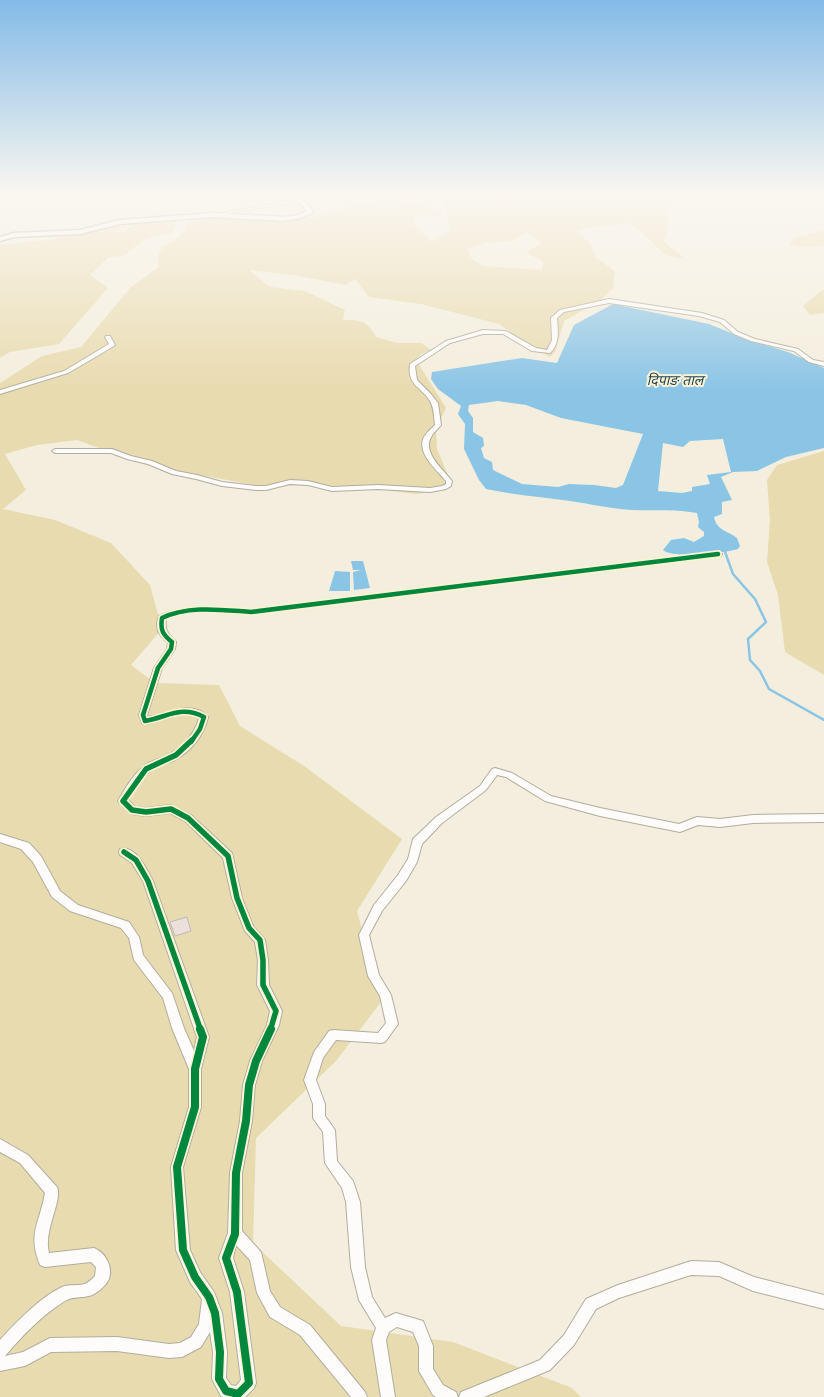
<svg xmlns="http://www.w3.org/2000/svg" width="824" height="1397" font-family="Inter,'Noto Sans Devanagari',sans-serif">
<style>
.green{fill:#e9dbb0;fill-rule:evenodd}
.water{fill:#8bc5e6;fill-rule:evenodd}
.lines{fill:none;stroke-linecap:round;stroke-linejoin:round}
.stream{stroke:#8bc5e6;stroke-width:2.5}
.building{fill:#ece0dd;stroke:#c0b8b3}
.street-casing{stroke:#b1ad9f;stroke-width:2}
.secondary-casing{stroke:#b1ad9f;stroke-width:3}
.street{fill:#fdfcfa;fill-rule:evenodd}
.secondary{fill:#fdfcfa;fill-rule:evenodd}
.cycleway-far2-casing{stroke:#fdf3d3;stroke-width:8}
.cycleway-far1-casing{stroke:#fdf3d3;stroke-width:9}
.cycleway-casing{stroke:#fdf3d3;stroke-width:11}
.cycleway-far2{stroke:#00873e;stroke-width:4.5}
.cycleway-far1{stroke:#00873e;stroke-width:5.5}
.cycleway{stroke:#00873e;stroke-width:8}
.labels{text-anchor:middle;stroke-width:4;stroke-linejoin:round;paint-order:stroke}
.far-water-label{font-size:14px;font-style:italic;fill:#1d4158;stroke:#fdf3d3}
</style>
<rect width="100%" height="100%" fill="#f3eedd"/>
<path class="green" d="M 445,194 L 661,194 L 667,209 L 668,230 L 664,241 C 670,249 679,251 684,259 L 666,255 L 631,223 L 586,228 L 576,231 L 590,243 L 595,256 L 615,272 L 613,288 L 601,300 L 564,321 L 555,352 L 550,357 L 534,349 L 499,324 L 421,304 L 369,297 L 355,279 L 346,285 L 293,275 L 249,270 L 270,287 L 305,291 L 345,310 L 343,320 C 360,320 367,320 376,337 L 397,343 L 421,343 L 431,350 L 421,354 L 416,360 L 446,408 L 436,430 L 437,449 L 447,473 L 446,490 L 416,494 L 352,486 L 254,485 L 146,465 L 77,440 L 37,445 L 5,454 L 26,490 L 3,509 L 55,520 L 111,543 L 150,585 L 162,629 L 131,665 L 155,683 L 219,685 L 240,726 L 304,766 L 402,839 L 357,911 L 381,1002 L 336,1061 L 256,1138 L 253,1243 L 341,1326 L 453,1342 L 572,1388 L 581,1397 L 0,1397 L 0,383 L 42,356 L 81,347 L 130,288 L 159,267 C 153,246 171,245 182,233 C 185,230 186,225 188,222 C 199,220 211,217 222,217 C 245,217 268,222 291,220 C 343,216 395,178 444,217 L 420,214 L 413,219 L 416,227 L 432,242 L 450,231 L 446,209 L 439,198 ZM 527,232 L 542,243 L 526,253 L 543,261 L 542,270 L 483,266 L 472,259 L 467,249 L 484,243 L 512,241 Z
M 183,218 L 178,221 L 171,234 L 146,238 L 123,256 L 109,257 L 90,275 L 108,288 L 59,344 L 10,352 L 0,358 L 0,245 L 55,239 L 93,230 L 104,230 L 100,227 L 128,226 L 118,230 L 124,232 C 137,218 164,220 183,218 Z
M 824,230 L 824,246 L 801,247 L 789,244 L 797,237 Z
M 822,290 L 824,290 L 824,313 L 810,315 L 803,306 Z
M 824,451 L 824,675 L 785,652 L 778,595 L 767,562 L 770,520 L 767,480 L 777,465 Z"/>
<path class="water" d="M 613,304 L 709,324 L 746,339 L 788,352 L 824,368 L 824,448 L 786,457 L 757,471 L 733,472 L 721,477 L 732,500 L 722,502 L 722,514 L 714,517 C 716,530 728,531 737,538 L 740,546 L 738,549 C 724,553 673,559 663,550 L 671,540 L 684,538 L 694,542 L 704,536 L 704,532 L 698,527 L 699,522 L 697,513 C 676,509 654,511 632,510 C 612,509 591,504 570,501 C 542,497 514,495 486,489 L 479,480 L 464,449 L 465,424 L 458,414 L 461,406 L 438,389 L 431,379 L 432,372 L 522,358 L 557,363 L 574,325 ZM 498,401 L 526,405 L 561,418 L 643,434 L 623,485 L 616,488 L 594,485 L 569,484 L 558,487 L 522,484 L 493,470 L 492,462 L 484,458 L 481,448 L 484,446 L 483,438 L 473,432 L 473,418 L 468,411 L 469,405 ZM 723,439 L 731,472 L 707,475 L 710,484 L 692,487 L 692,491 L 682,493 L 658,491 L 663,443 L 683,447 L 690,441 Z
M 351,561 L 363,561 L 370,588 L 354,590 L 353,572 L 361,570 L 353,570 Z
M 335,571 L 350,572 L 350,591 L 329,591 Z"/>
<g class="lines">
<path class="stream" d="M 724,549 L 733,574 L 755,599 L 766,622 L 748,639 L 750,660 L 760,671 L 769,689 L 824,720"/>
</g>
<path class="building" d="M 187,917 L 191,931 L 175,936 L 170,922 Z"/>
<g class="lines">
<g class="street-casing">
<path id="street" d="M 299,197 L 301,199 L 285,204 L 212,216 L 210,215 L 284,202 Z
M 609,299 L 702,313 L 724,320 L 738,332 L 755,339 L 798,349 L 813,360 L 824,362 L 824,366 L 809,362 L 794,351 L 751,341 L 734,334 L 720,322 L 699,316 L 609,303 L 564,312 L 557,318 C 558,332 560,343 550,353 L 532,351 L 503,334 L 483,334 L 450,343 L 415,366 L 417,380 L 431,394 L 438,403 L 441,425 C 438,429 433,433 431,437 C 422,453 444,470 452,481 L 451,486 L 446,489 L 430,492 L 378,489 L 332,491 L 308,485 L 290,484 L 266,490 L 256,490 L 222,486 L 196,479 L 172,474 L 148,464 L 127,459 L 111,453 L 55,453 L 52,451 L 55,449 L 112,449 L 131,456 L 152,461 L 176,471 L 197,475 L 222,482 L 256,486 L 266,486 L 290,480 L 308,481 L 332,487 L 378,485 L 430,488 L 442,486 L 446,484 L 446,481 C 437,470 416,453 424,437 C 427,432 431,429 435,425 C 434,417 434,408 430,401 C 421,386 407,386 410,364 L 446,341 L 483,330 L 506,331 L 536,348 L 547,350 L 552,340 L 551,318 L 560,310 Z
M 106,336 L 110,336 L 115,345 L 114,346 L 68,373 L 0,394 L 0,390 L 64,371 L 109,344 L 105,337 Z
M 718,552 L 722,554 L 721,556 L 251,614 C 224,613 191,607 166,619 C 164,631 169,634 176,642 L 175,649 L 162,668 L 147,715 L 148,717 C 168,714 191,699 208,717 C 204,736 190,752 173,761 C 166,764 158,765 151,770 C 141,777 134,790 128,800 L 135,807 L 146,808 L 171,805 L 174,807 L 191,815 L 232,853 L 242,898 L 253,926 L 265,940 L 268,960 L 269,985 L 282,1011 L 279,1025 L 262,1061 L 255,1085 L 252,1121 L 242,1173 L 242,1231 L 261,1252 L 270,1291 L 280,1307 L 310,1325 L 365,1392 L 367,1397 L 351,1397 L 300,1335 L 270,1317 L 257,1293 L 250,1260 L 236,1245 L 233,1258 L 244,1292 L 256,1383 L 254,1388 L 245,1397 L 223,1397 L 221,1396 L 212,1379 L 213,1352 L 210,1332 L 201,1347 L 182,1357 L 169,1358 L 117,1351 L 51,1352 L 25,1366 L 0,1371 L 0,1340 C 15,1323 42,1296 62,1287 C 70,1284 78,1286 85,1284 C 89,1282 92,1279 95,1276 L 96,1267 L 91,1262 L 45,1267 L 40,1265 C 27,1233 40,1223 45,1193 L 20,1163 L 0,1152 L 0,1139 L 28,1155 L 57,1187 C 63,1201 43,1230 49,1253 L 94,1248 C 109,1254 116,1275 104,1286 C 88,1303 79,1293 65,1301 C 42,1315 23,1335 5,1356 L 23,1352 L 50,1338 L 117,1337 L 169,1344 L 180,1343 L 191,1337 L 199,1324 L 202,1299 L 190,1282 L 176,1250 L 171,1167 L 189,1107 L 189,1069 L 172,1028 L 163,998 L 134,960 L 129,938 L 121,928 L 70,911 L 52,897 L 33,862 L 21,849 L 0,842 L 0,834 L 29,843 L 41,856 L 60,891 L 78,905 L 129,922 L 139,937 L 143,955 L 172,993 L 184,1028 L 194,1051 L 197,1037 L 143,881 L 132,863 L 120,855 L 119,852 L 120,849 C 136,845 147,870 153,881 L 209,1037 L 201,1069 L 201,1107 L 183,1167 L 190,1250 L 200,1272 L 214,1292 L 222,1313 L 227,1352 L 226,1378 L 231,1385 L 236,1386 L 241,1380 L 230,1292 L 219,1258 L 228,1233 L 230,1173 L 240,1121 L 243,1085 L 250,1061 L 267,1025 L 270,1011 L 257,985 L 258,960 L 255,942 L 245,931 L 232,898 L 223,858 L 185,821 L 170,813 L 146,816 L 132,814 L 129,812 L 118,801 C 125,789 132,776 143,767 C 149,761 157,760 164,757 C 180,750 195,735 199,718 C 181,709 163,721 145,724 L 142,723 L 139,715 L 154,668 L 167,649 L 168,643 C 159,635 154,628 159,616 C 187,603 221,608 251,610 Z
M 495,768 L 512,773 L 551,796 L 600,808 L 679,824 L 697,817 L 720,819 L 753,815 L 824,814 L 824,822 L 753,823 L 720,827 L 698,825 L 680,832 L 600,816 L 545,801 L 506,777 L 497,775 L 486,790 L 442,823 L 422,844 L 417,862 L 406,881 L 382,911 L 369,935 L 379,975 L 391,995 L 398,1024 L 385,1042 L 381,1043 L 336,1040 L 323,1058 L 316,1080 L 325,1104 L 325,1116 L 335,1130 L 337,1161 L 353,1181 L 360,1202 L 365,1267 L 372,1297 L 385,1318 L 396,1313 L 423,1321 L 433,1346 L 433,1369 L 443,1385 L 456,1392 L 458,1397 L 436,1397 L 433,1395 L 419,1371 L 419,1346 L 413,1332 L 397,1327 L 389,1332 L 386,1340 L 395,1397 L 381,1397 L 372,1340 L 376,1328 L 359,1300 L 351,1267 L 346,1202 L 342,1188 L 325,1163 L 323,1132 L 313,1118 L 313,1104 L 304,1080 L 314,1052 L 329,1031 L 333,1030 L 378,1033 L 386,1023 L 380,996 L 368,976 L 359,935 L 374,905 L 398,875 L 408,859 L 413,839 L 436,817 L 480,786 L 492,769 Z
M 691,1261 L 719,1262 L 754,1277 L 824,1295 L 824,1309 L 753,1291 L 719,1276 L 691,1275 L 619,1298 L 596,1309 L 574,1345 L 550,1370 L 484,1397 L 459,1397 L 461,1392 L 540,1360 L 564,1335 L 586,1299 L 618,1285 Z"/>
</g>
<g class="secondary-casing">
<path id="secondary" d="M 299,194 L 305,194 L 303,200 L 314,212 L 301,218 L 284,221 L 212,217 L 120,224 L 80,234 L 14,237 L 0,241 L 0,237 L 14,233 L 80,230 L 120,220 L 212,213 L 284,217 L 298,215 L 307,211 L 297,200 Z"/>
</g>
<use href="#street" class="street"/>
<use href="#secondary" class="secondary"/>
<g class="cycleway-far2-casing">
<path id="cycleway-far2" d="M 191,742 L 200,729 L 204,717 C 181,705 168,717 145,721 L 143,715 L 158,668 L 171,649 L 172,642 C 163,635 160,630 162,618 C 189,605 222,610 251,612 L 718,554"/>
</g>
<g class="cycleway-far1-casing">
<path id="cycleway-far1" d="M 192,740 L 176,755 L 146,769 L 123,801 L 132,810 L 146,812 L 171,809 L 188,818 L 228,856 L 237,898 L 249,928 L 260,940 L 263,960 L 263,985 L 276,1011 L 270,1031
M 124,852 L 136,860 L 148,881 L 201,1031"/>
</g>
<g class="cycleway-casing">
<path id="cycleway" d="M 200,1029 L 203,1037 L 195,1069 L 195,1107 L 177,1167 L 183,1250 L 195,1277 L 209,1297 L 215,1313 L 220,1352 L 219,1379 L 226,1391 L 238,1394 L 249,1383 L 237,1292 L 226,1258 L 235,1234 L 236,1173 L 246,1121 L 249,1085 L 256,1061 L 271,1029"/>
</g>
<use href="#cycleway-far2" class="cycleway-far2"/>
<use href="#cycleway-far1" class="cycleway-far1"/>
<use href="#cycleway" class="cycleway"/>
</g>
<linearGradient id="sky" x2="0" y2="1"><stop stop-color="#83bbe7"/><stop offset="0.5" stop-color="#faf7f0"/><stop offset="1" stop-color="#faf7f0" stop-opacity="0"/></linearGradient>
<rect width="824" height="390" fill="url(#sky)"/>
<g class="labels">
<g class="far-water-label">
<text x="675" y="385">दिपाङ ताल</text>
</g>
</g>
</svg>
